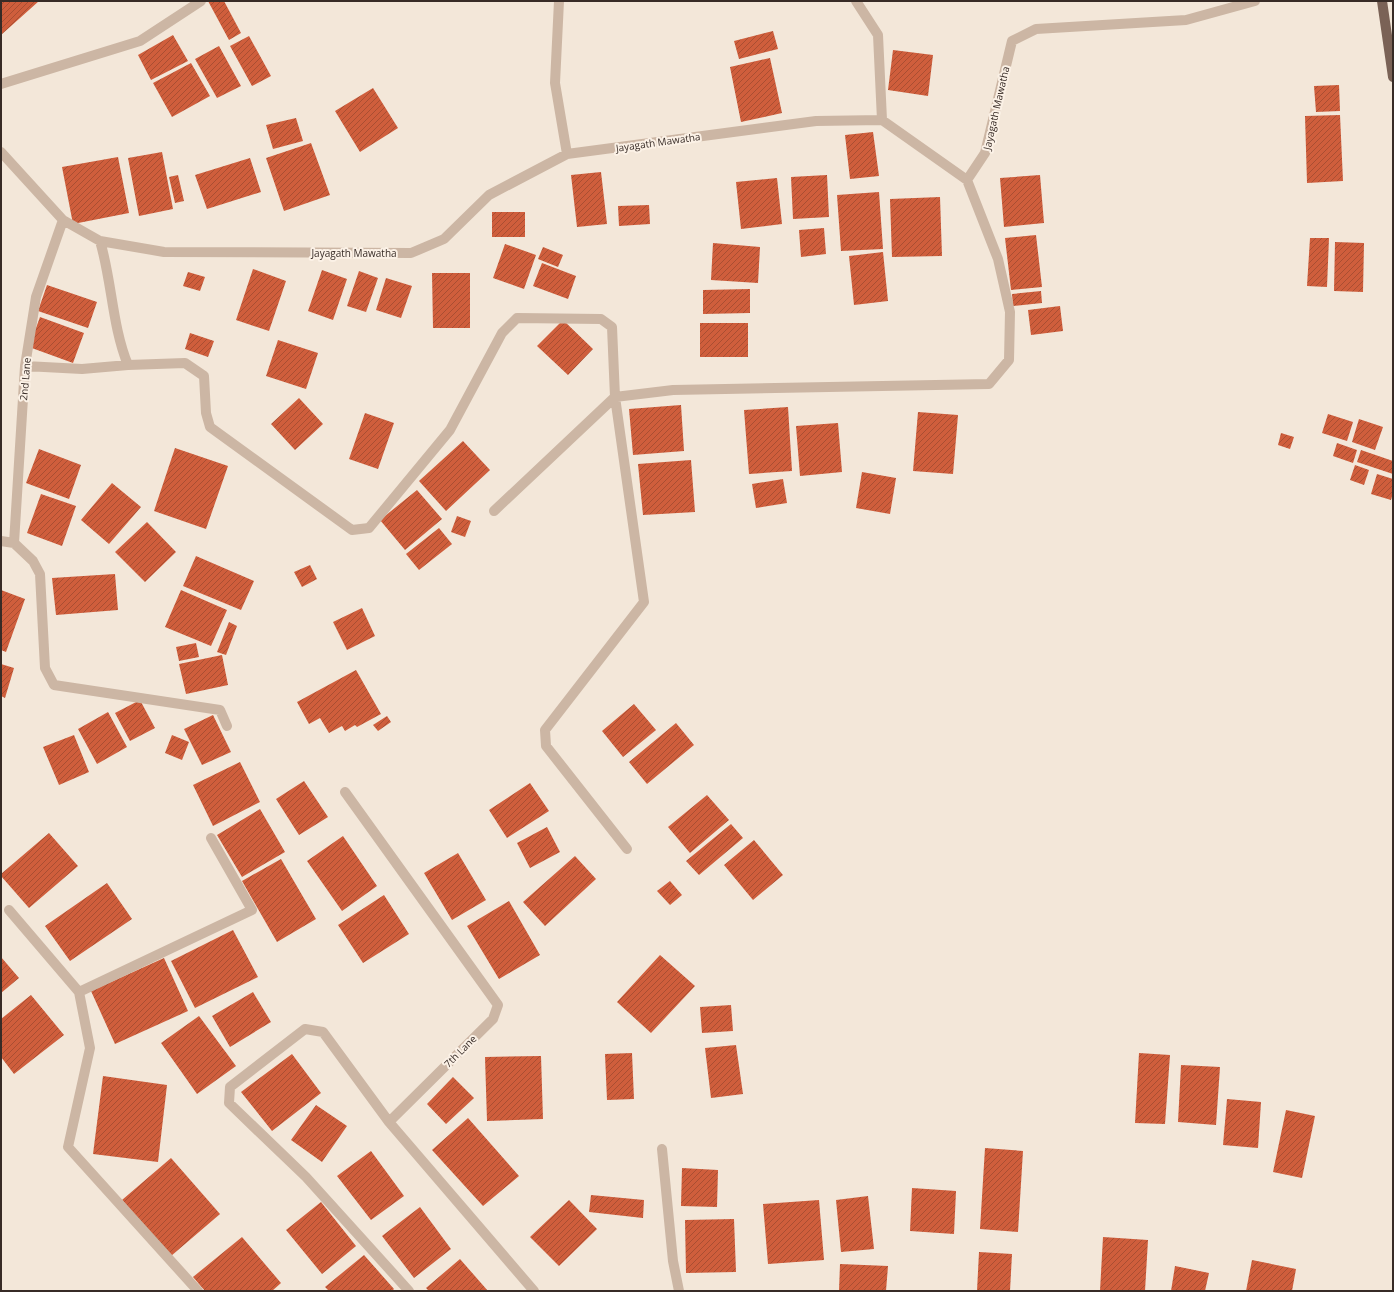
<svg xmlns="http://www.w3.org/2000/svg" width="1394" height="1292" font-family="'Open Sans',sans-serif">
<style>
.building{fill:url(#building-hatch)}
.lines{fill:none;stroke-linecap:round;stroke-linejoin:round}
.minor{stroke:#ccb6a4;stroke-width:10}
.major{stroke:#7a6256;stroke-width:10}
.labels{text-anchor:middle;stroke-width:4;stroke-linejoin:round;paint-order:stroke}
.street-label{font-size:10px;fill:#372b26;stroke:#fbf1e6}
</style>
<defs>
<pattern id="building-hatch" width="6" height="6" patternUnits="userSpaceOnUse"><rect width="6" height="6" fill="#cf5e3c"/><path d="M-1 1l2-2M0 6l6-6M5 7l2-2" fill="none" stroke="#a94e32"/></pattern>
</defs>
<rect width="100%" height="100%" fill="#f3e7d9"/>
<path class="building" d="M 1,1 L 39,1 L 1,35 Z
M 208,1 L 224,1 L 241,33 L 229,40 Z
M 773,31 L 778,49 L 739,59 L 734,41 Z
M 173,35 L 188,61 L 151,80 L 138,55 Z
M 249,36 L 271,76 L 252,86 L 230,46 Z
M 219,46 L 241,86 L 217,98 L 195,59 Z
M 893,50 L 933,55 L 928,96 L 888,90 Z
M 770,58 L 782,113 L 741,122 L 730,67 Z
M 191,63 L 210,96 L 172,117 L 153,83 Z
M 1339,85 L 1340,111 L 1316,112 L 1314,86 Z
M 373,88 L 398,128 L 360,152 L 335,111 Z
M 1340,115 L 1343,181 L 1307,183 L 1305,116 Z
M 296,118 L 303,141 L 273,149 L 266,125 Z
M 873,132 L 879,176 L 850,179 L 845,135 Z
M 311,143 L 330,195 L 284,211 L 266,158 Z
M 162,152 L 173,209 L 139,216 L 128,158 Z
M 118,157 L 129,213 L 73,224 L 62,167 Z
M 250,158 L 261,192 L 207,209 L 195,175 Z
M 601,172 L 607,224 L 577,227 L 571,175 Z
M 178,175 L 184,201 L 175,203 L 169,177 Z
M 827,175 L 829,217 L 793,219 L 791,177 Z
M 1040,175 L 1044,223 L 1004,227 L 1000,178 Z
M 777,178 L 782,224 L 741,229 L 736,182 Z
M 879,192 L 883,249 L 841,251 L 837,195 Z
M 940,197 L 942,256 L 892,257 L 890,199 Z
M 649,205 L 650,224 L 619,226 L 618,206 Z
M 492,212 L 525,212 L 525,237 L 492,237 Z
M 824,228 L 826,254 L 801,257 L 799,230 Z
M 1036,235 L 1042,287 L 1011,290 L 1005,238 Z
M 1310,238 L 1329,238 L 1327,287 L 1307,286 Z
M 1335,242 L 1364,243 L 1363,292 L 1334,291 Z
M 713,243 L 760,247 L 758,283 L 711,280 Z
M 505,244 L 536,255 L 524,289 L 493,278 Z
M 543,247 L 563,255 L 558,267 L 538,259 Z
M 883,252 L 888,301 L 854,305 L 849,256 Z
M 542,263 L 576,276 L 568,299 L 533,286 Z
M 253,269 L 286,281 L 269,331 L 236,320 Z
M 322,270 L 347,279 L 333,320 L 308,311 Z
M 359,271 L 378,278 L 366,312 L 347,306 Z
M 188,272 L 205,277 L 200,291 L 183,286 Z
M 432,273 L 470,273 L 470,328 L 433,328 Z
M 386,278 L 412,286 L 401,318 L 376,310 Z
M 47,285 L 97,302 L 88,328 L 38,311 Z
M 750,289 L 750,313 L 703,314 L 703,290 Z
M 1041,291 L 1042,303 L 1013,306 L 1012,294 Z
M 1060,306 L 1063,331 L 1031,335 L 1028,310 Z
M 40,317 L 84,333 L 73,363 L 29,347 Z
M 563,320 L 593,349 L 568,375 L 537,346 Z
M 700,323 L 748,323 L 748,357 L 700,357 Z
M 190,333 L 214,341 L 208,357 L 185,349 Z
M 278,340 L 318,353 L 306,389 L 266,376 Z
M 299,398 L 323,424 L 295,450 L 271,424 Z
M 681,405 L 684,451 L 633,455 L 629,409 Z
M 788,407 L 792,471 L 749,474 L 744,410 Z
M 918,412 L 958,415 L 953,474 L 913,471 Z
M 365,413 L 394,423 L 378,469 L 349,459 Z
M 1328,414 L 1353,422 L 1347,441 L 1322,433 Z
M 1359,419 L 1383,427 L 1375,450 L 1352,442 Z
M 838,423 L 842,472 L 800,476 L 796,426 Z
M 1281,433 L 1294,437 L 1290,449 L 1278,445 Z
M 463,441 L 490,470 L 446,511 L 419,481 Z
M 1337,443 L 1357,450 L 1353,463 L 1333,456 Z
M 175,448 L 228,466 L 206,529 L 154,511 Z
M 39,449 L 81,465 L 69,499 L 26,483 Z
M 1361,450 L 1393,461 L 1393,474 L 1357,462 Z
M 691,460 L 695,512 L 643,515 L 638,464 Z
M 1355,465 L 1369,470 L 1364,485 L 1350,480 Z
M 862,472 L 896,478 L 890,514 L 856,508 Z
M 1377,474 L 1393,479 L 1393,493 L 1391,500 L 1371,494 Z
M 783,479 L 787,503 L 756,508 L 752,484 Z
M 112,483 L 141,507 L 109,544 L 81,520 Z
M 417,490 L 442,519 L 405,550 L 380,520 Z
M 41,494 L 76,506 L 62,546 L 27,533 Z
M 457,516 L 471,521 L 465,537 L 451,532 Z
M 147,522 L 176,552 L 145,582 L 115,552 Z
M 439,528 L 452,544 L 419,570 L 406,554 Z
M 196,556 L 254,581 L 241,610 L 183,586 Z
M 310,565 L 317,579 L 302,587 L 294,572 Z
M 115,574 L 118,610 L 56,615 L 52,578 Z
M 1,590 L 25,599 L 6,652 L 1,650 Z
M 181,590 L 227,610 L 211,646 L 165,627 Z
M 362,608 L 375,636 L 347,650 L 333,622 Z
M 229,622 L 237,626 L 226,655 L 217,652 Z
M 196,643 L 199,657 L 179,661 L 176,647 Z
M 222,655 L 228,685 L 186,694 L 179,664 Z
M 1,664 L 14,668 L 5,698 L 1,696 Z
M 356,670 L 381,714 L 357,727 L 355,725 L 345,731 L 342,726 L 329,733 L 320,718 L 309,724 L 297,702 Z
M 140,700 L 155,728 L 130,741 L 115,713 Z
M 634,704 L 656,730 L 623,757 L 602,731 Z
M 108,712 L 127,747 L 97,764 L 78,729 Z
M 213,715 L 231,752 L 202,765 L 184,729 Z
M 387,716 L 391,722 L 378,731 L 373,725 Z
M 676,723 L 694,745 L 647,784 L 629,762 Z
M 74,735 L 89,772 L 59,785 L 43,747 Z
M 172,735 L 189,742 L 182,760 L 165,753 Z
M 240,762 L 260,802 L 213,826 L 193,785 Z
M 304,781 L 328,817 L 299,835 L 276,799 Z
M 530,783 L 549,811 L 507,838 L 489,810 Z
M 707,795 L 729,820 L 690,853 L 668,827 Z
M 260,809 L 285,852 L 242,877 L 217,835 Z
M 731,824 L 743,838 L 699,875 L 686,861 Z
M 547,827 L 560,852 L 530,868 L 517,843 Z
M 49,833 L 78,866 L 29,908 L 1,876 L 1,874 Z
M 343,836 L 377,886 L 342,911 L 307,861 Z
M 754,840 L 783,875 L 753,900 L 724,865 Z
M 458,853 L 486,900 L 452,920 L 424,873 Z
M 575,856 L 596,879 L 545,926 L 523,902 Z
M 281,859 L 316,919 L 277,942 L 242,881 Z
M 670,881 L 682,895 L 670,905 L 657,891 Z
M 107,883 L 132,919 L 70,961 L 45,926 Z
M 384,895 L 409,934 L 363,963 L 338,925 Z
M 509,901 L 540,955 L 499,979 L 467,926 Z
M 233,930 L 258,977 L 195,1008 L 171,961 Z
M 660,955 L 695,986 L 651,1033 L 617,1002 Z
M 1,957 L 19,978 L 1,993 Z
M 164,958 L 188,1011 L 115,1044 L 91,991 Z
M 253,992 L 271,1022 L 230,1047 L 212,1016 Z
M 31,995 L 64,1035 L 14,1074 L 1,1057 L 1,1019 Z
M 731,1005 L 733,1031 L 702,1033 L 700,1007 Z
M 199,1016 L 236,1066 L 197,1094 L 161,1043 Z
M 736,1045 L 743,1094 L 711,1098 L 705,1048 Z
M 632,1053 L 634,1099 L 607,1100 L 605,1054 Z
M 1139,1053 L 1170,1055 L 1165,1124 L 1135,1123 Z
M 292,1054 L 321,1093 L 272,1131 L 241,1092 Z
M 541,1056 L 543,1119 L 487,1121 L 485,1057 Z
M 1181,1065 L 1220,1067 L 1216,1125 L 1178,1122 Z
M 103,1076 L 167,1085 L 158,1162 L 93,1154 Z
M 453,1077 L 474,1098 L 446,1124 L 427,1104 Z
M 1227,1099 L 1261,1102 L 1258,1148 L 1223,1145 Z
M 316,1105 L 347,1126 L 322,1162 L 291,1140 Z
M 1286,1110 L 1315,1116 L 1302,1178 L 1273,1172 Z
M 468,1118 L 519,1176 L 483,1206 L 432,1150 Z
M 985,1148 L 1023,1151 L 1018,1232 L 980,1229 Z
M 371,1151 L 404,1196 L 371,1220 L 337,1176 Z
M 171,1158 L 220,1214 L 171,1256 L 122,1200 Z
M 682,1168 L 718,1170 L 717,1207 L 681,1206 Z
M 912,1188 L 956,1191 L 954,1234 L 910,1231 Z
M 591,1195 L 644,1200 L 643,1218 L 589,1212 Z
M 868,1196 L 874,1249 L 841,1252 L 836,1200 Z
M 569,1200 L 597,1229 L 559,1266 L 530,1237 Z
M 819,1200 L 824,1260 L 768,1264 L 763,1204 Z
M 321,1202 L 356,1246 L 322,1274 L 286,1230 Z
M 420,1207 L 451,1249 L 414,1278 L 382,1236 Z
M 734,1219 L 736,1272 L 686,1273 L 685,1220 Z
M 242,1237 L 281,1283 L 272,1291 L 205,1291 L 193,1277 Z
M 1103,1237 L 1148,1240 L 1145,1291 L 1100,1291 Z
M 979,1252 L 1012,1254 L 1010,1291 L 977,1291 Z
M 364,1255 L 394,1289 L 392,1291 L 329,1291 L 325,1287 Z
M 460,1259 L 488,1291 L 429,1291 L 426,1288 Z
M 1252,1260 L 1296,1269 L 1292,1291 L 1246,1291 Z
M 840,1264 L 888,1266 L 886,1291 L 839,1291 Z
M 1175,1266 L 1209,1273 L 1205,1291 L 1171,1291 Z"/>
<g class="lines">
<path class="minor" d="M 559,1 L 555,83 L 567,154
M 856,1 L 878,35 L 882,120
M 1,84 L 140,41 L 201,1
M 1,152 L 63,220 L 100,241 L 164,252 L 411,253 L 444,239 L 489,195 L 567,154 L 816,121 L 882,120 L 967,180 L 985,153 L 1012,41 L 1036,29 L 1186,20 L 1255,1
M 100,241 C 112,281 112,326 128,365 L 185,363 L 204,376 L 206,413 L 210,427 L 352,530 L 369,528 L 450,430 L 502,333 L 517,318 L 601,319 L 612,327 L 615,397 L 673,390 L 989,384 L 1009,360 L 1010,312 L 998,259 L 967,180
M 25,366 L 82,369 L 128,365
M 615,397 L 644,602 L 545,730 L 546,746 L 627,849
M 494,511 L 615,397
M 1,541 L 14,543 L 33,561 L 40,574 L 45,668 L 54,685 L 220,710 L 227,726
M 14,543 L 25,366 L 36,297 L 63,220
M 345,792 L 498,1005 L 493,1019 L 389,1122 L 534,1291
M 9,910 L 79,992
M 389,1122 L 323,1032 L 305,1029 L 230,1087 L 229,1103 L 306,1177 L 409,1291
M 662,1149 L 673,1261 L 679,1291
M 198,1291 L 68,1147 L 90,1048 L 79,992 L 252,910 L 211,838"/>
<path class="major" d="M 1382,1 L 1393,77"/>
</g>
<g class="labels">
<g class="street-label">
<text transform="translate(996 108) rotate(-77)" y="4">Jayagath Mawatha</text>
<text transform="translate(658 142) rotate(-8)" y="4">Jayagath Mawatha</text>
<text x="354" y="257">Jayagath Mawatha</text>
<text transform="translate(25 379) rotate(-85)" y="4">2nd Lane</text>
<text transform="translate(460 1051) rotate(-45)" y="4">7th Lane</text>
</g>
</g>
<rect width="1394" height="1292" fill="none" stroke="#372b26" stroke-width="4"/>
</svg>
